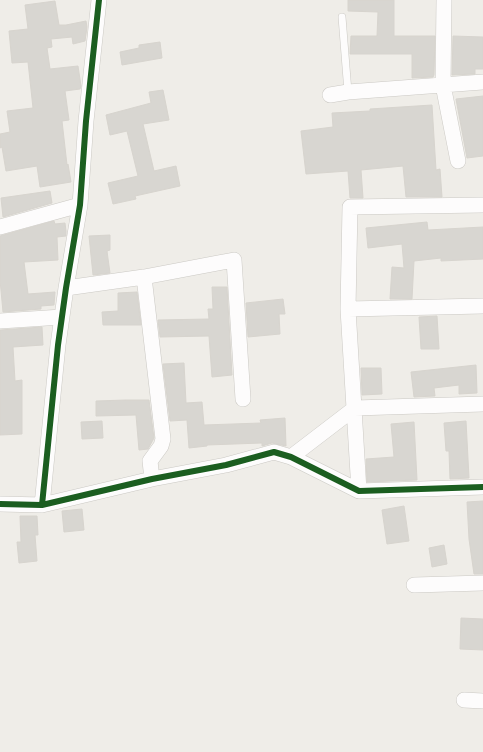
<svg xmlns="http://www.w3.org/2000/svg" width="483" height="752" font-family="Figtree,sans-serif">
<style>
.building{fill:#d8d6d1;stroke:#d7d4ce}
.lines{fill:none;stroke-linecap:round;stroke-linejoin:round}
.lane-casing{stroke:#cbc9c4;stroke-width:8}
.street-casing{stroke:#cbc9c4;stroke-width:16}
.lane{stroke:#fdfcfc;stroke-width:7}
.street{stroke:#fdfcfc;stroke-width:15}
.cycleway-casing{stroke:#fff;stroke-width:8}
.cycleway{stroke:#1b5e20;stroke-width:6}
</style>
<rect width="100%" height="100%" fill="#efede8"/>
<path class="building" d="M 348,0 L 394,0 L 394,36 L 435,36 L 434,75 L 433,77 L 412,78 L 412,54 L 350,54 L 351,36 L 377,36 L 378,12 L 348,11 Z
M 55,1 L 59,25 L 66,25 L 86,21 L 87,27 L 85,41 L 73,44 L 72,37 L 51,39 L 52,47 L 47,48 L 50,69 L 78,66 L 81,86 L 80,89 L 65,91 L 69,120 L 62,121 L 67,165 L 68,164 L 71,182 L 40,187 L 37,166 L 6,171 L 2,147 L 0,148 L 0,134 L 10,132 L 7,111 L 33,108 L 28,62 L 12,63 L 9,31 L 28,29 L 25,5 Z
M 453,36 L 483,37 L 483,69 L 475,69 L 475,74 L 452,75 Z
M 160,42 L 162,58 L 122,65 L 120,52 L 139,48 L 139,45 Z
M 163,90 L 169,120 L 143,124 L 154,171 L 176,166 L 180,186 L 135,196 L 136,199 L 113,204 L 108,183 L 138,176 L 127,131 L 110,135 L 106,115 L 151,103 L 149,92 Z
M 483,96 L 483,156 L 467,158 L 456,99 Z
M 432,105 L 436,170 L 440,169 L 442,197 L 406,197 L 403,166 L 361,170 L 363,198 L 350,198 L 348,171 L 306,174 L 301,131 L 333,127 L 332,113 L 370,111 L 370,109 Z
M 50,191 L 52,203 L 3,217 L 1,198 Z
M 54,221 L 55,224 L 65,223 L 66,231 L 66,236 L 57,237 L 58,260 L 24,262 L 28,294 L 55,292 L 54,305 L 41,306 L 41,309 L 3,312 L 0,280 L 0,236 Z
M 427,222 L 428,230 L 483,227 L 483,259 L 441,261 L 441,258 L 414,261 L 412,299 L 390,299 L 392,267 L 404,268 L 402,244 L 368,248 L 366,228 Z
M 110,235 L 110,250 L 107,251 L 110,273 L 93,275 L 89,236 Z
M 212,287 L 227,287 L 232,375 L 212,377 L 209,336 L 160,337 L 158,320 L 209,319 L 208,309 L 213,309 Z
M 137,292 L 141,325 L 103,325 L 102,312 L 118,311 L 118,293 Z
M 283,299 L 285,314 L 279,314 L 280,334 L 248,337 L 246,303 Z
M 437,316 L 439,349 L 421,349 L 419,317 Z
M 42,327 L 43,345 L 13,347 L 15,381 L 22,380 L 22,434 L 0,435 L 0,330 Z
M 184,363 L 186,403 L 202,402 L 204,425 L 261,423 L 260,420 L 285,418 L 286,446 L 272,443 L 262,446 L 262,443 L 207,445 L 207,446 L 189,448 L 187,420 L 170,421 L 163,364 Z
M 476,365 L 477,393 L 459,394 L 459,385 L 434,388 L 435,396 L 414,397 L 411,372 Z
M 361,368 L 381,368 L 382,394 L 362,395 Z
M 126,400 L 149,400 L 154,438 L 148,449 L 139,450 L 136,415 L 96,416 L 96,401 Z
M 102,421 L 103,438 L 82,439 L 81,422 Z
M 466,421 L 469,478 L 450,479 L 449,451 L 446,451 L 444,423 Z
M 414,422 L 417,480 L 367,482 L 366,459 L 394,457 L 391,424 Z
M 483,501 L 483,574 L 474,574 L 469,539 L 467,502 Z
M 404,506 L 409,541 L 387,544 L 382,510 Z
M 82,509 L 84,530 L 64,532 L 62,511 Z
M 20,516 L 37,516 L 38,535 L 35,535 L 37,561 L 19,563 L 17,542 L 21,542 Z
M 444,545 L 447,564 L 432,567 L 429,548 Z
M 461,618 L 483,619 L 483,650 L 460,649 Z"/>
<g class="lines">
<g class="lane-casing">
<path id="lane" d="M 342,17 L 348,92"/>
</g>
<g class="street-casing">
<path id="street" d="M 444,0 L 443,85 L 458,161
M 330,95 L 348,92 L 483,82
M 0,227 L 80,205
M 144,277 L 163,439 L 161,446 L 150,461 L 152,479
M 66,288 L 144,277 L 234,260 L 243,399
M 348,309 L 483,306
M 0,321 L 62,317
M 291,457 L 355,408 L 483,404
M 359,491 L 348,309 L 350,207 L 483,205
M 0,504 L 42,505 L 152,479 L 226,465 L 274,452 L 291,457 L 359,491 L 483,487
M 42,505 L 58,345 L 66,288 L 80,205 L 86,121 L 99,0
M 414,585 L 483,583
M 464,700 L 483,701"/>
</g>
<use href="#lane" class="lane"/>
<use href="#street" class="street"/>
<g class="cycleway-casing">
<path id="cycleway" d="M 0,504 L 42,505 L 152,479 L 226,465 L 274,452 L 291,457 L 359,491 L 483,487
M 42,505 L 58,345 L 66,288 L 80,205 L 86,121 L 99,0"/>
</g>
<use href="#cycleway" class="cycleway"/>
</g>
</svg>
